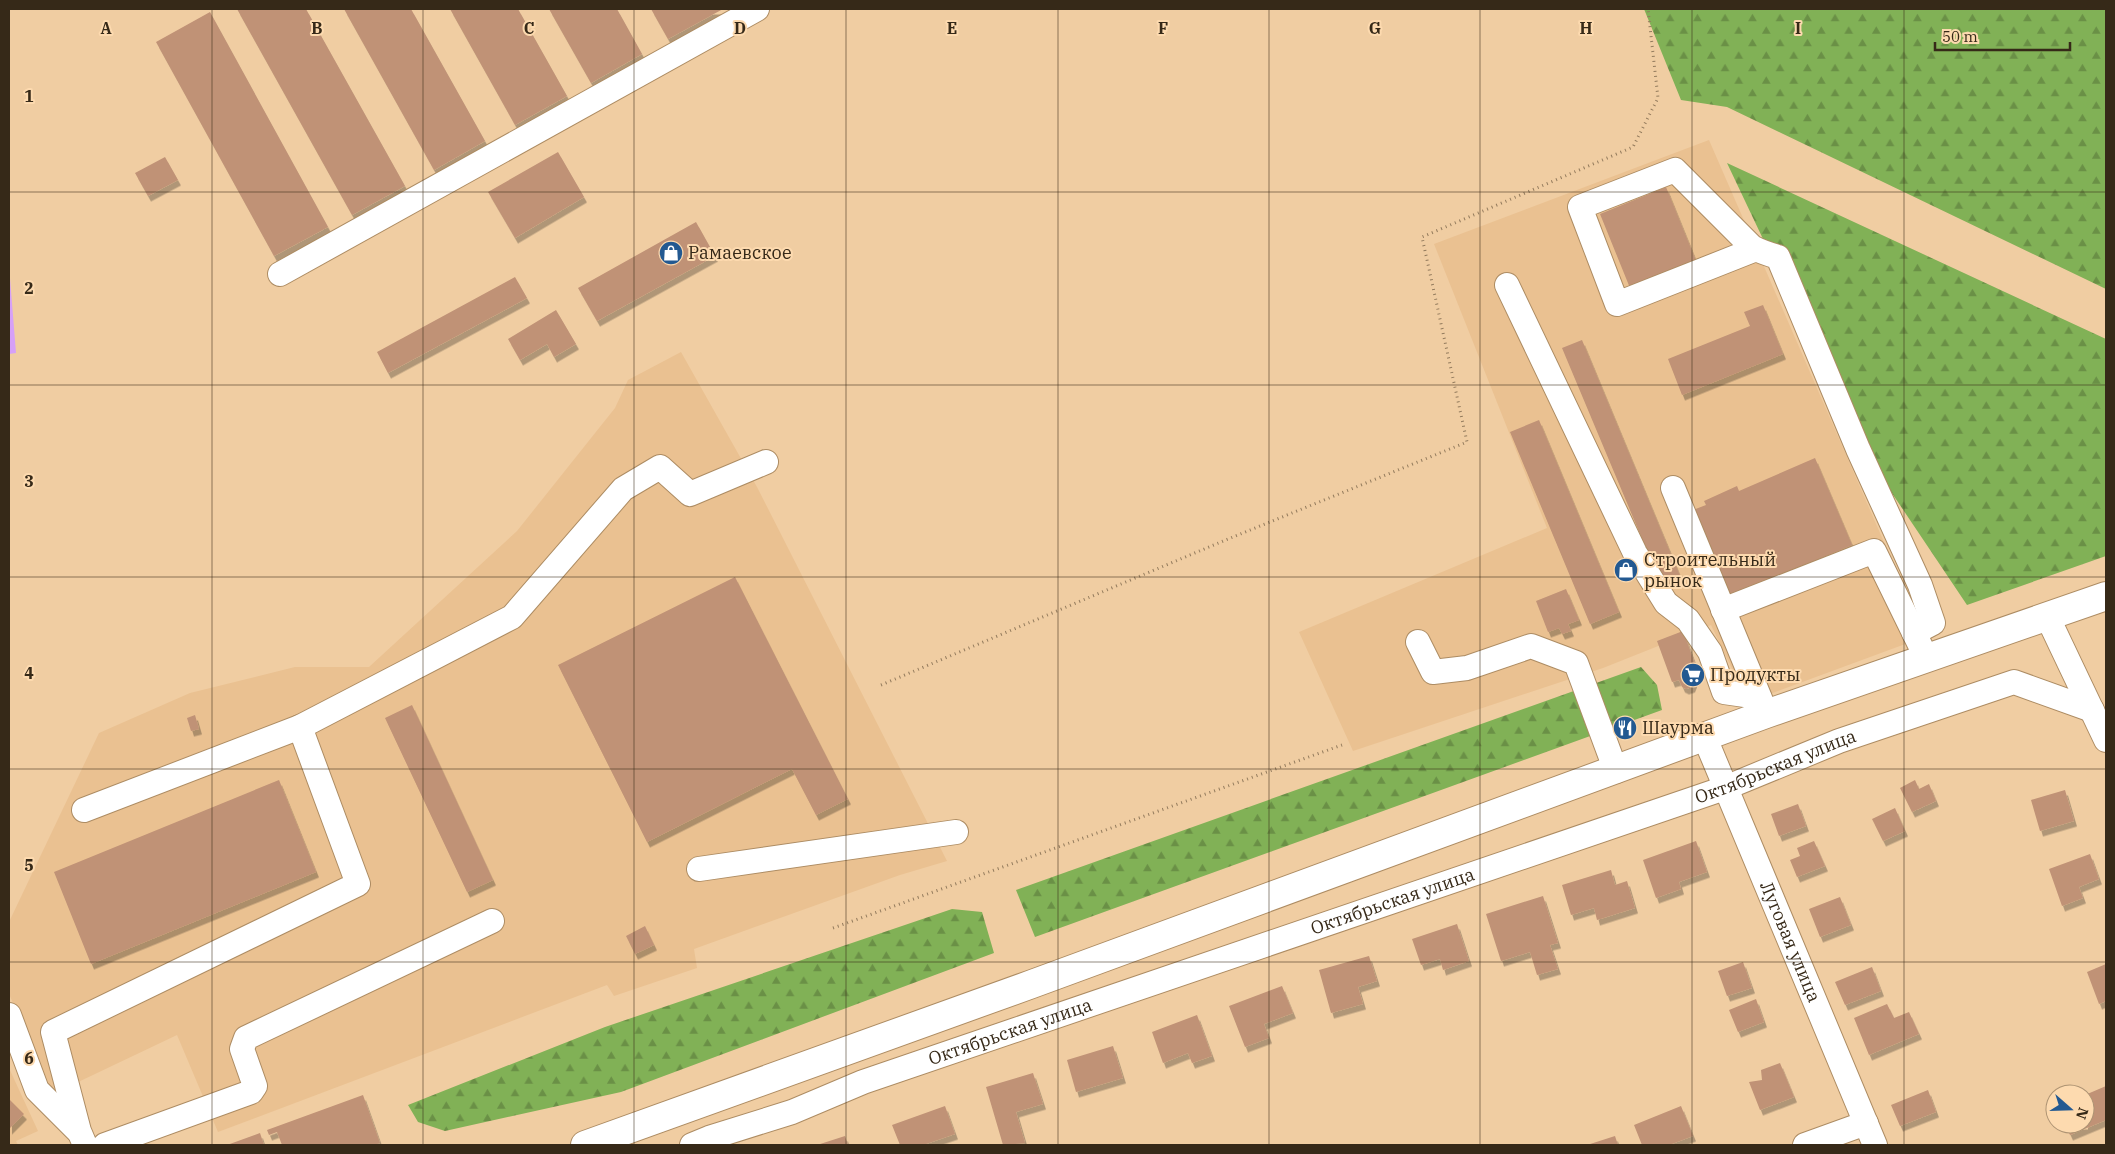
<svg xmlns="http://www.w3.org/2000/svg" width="2115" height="1154" font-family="'IBM Plex Serif',serif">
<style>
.built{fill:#eac191}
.forest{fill:url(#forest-firs)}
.water{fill:#d6a0f7}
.building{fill:#c09276;filter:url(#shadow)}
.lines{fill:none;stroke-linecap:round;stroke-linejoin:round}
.minor-casing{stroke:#ad8c63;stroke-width:26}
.major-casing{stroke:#ad8c63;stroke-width:30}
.path{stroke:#937b5d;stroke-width:3;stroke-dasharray:1 4;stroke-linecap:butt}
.minor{stroke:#fff;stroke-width:24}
.major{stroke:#fff;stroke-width:28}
.grid{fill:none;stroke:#362918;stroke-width:1;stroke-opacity:0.55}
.labels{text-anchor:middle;stroke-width:4;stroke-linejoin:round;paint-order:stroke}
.poi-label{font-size:18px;fill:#362918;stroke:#fddaaf;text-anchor:start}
.street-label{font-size:18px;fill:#362918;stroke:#fddaaf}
.grid-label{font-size:16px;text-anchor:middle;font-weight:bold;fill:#362918;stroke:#fddaaf;stroke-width:4;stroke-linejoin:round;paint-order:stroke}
</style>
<defs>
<pattern id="forest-firs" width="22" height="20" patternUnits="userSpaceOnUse" patternTransform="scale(1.25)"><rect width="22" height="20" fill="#81b156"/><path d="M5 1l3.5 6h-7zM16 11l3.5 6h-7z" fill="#6a9046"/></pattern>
<filter id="shadow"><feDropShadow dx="3" dy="5.5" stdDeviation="0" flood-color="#0004"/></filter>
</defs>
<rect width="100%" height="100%" fill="#f0cda2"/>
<path class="built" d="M 1709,140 L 1887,549 L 1927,636 L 1748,702 L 1711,625 L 1603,668 L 1353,751 L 1299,632 L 1547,528 L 1434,244 Z
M 681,352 L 757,487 L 947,861 L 900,875 L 694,949 L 697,968 L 614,996 L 607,985 L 218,1132 L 177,1035 L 53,1094 L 9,994 L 9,922 L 99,733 L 190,693 L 295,667 L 369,667 L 517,531 L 615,408 L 628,380 Z
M 9,1068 L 38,1131 L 16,1141 L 18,1145 L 9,1145 Z"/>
<path class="forest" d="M 1644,9 L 2106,9 L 2106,289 L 1727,107 L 1681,100 Z
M 1727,163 L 2106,339 L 2106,556 L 1967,605 L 1863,450 Z
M 1641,667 L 1657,685 L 1662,710 L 1035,937 L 1016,890 Z
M 952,909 L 982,912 L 994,953 L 621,1092 L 445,1131 L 418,1122 L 408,1105 L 605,1027 Z"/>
<path class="water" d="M 9,266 L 16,353 L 9,354 Z"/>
<path class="building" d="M 237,9 L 306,9 L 405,186 L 352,215 Z
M 344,9 L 411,9 L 485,141 L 434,170 Z
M 450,9 L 518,9 L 567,96 L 515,125 Z
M 549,9 L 617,9 L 642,54 L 591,83 Z
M 651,9 L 723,9 L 668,39 Z
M 210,12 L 328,227 L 274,256 L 156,42 Z
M 558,152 L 584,197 L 515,238 L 488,192 Z
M 165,157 L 178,180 L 148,196 L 135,173 Z
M 1666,187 L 1696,261 L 1630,288 L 1600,214 Z
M 696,222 L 715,256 L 597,321 L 578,288 Z
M 515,277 L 527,298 L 388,373 L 377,352 Z
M 1763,305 L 1783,354 L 1682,395 L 1668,359 L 1750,326 L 1744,312 Z
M 556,310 L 576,344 L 554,357 L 547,344 L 520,360 L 508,339 Z
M 1582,340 L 1680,576 L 1661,584 L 1562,348 Z
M 1539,420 L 1619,612 L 1590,624 L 1510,432 Z
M 1815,458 L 1852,545 L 1730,597 L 1693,510 L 1706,505 L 1704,501 L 1737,486 L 1739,491 Z
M 735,577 L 848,799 L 816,815 L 792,769 L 647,842 L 558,665 Z
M 1566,589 L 1579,620 L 1568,624 L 1571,631 L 1562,634 L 1559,628 L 1548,632 L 1536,601 Z
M 1683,631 L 1698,672 L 1692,675 L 1694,682 L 1692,687 L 1686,689 L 1682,687 L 1679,680 L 1672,682 L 1657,641 Z
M 412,705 L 493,880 L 467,892 L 385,718 Z
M 195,715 L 199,729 L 191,731 L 187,718 Z
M 279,780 L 316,872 L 91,964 L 54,872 Z
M 1915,780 L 1919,789 L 1929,784 L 1936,801 L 1912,812 L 1900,788 Z
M 2065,790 L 2074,821 L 2040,831 L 2031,800 Z
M 1798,804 L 1806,826 L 1779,836 L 1771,814 Z
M 1895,808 L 1905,831 L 1883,841 L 1872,819 Z
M 1696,841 L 1707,872 L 1679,882 L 1681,889 L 1656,898 L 1643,860 Z
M 1814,841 L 1825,866 L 1797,877 L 1790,860 L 1800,856 L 1797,848 Z
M 2090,854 L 2099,879 L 2079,887 L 2083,898 L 2062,906 L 2049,869 Z
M 1611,870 L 1615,885 L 1627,881 L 1635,908 L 1597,920 L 1594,908 L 1571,915 L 1562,885 Z
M 1543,896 L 1558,943 L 1550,945 L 1558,969 L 1537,975 L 1530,952 L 1501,961 L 1486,914 Z
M 1840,897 L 1851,925 L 1820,937 L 1809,909 Z
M 1457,924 L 1469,961 L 1443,970 L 1440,959 L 1421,965 L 1412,939 Z
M 645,926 L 654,945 L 635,954 L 626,936 Z
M 1369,956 L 1377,981 L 1358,987 L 1363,1004 L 1331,1013 L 1319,970 Z
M 1743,962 L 1752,988 L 1727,996 L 1718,971 Z
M 2106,964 L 2106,1001 L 2099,1004 L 2087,972 Z
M 1872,967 L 1881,991 L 1845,1005 L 1835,982 Z
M 1282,986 L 1293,1013 L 1264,1024 L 1269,1038 L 1245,1047 L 1229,1006 Z
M 1756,999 L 1764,1022 L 1738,1032 L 1729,1010 Z
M 1887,1004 L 1894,1018 L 1909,1012 L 1919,1034 L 1869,1055 L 1854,1018 Z
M 1197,1015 L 1212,1056 L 1192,1063 L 1188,1053 L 1163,1063 L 1152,1032 Z
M 1113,1046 L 1123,1078 L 1076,1092 L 1067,1060 Z
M 1780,1063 L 1794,1097 L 1760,1110 L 1749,1082 L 1762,1080 L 1761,1070 Z
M 1033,1073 L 1043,1104 L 1016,1112 L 1025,1143 L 1003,1145 L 986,1087 Z
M 2106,1086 L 2106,1120 L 2070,1135 L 2065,1124 L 2085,1124 L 2085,1095 Z
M 1928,1090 L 1936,1112 L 1900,1126 L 1891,1105 Z
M 363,1095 L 380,1143 L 374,1145 L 282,1145 L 277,1132 L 269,1135 L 267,1130 Z
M 9,1099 L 24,1114 L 9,1129 Z
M 945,1106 L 955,1134 L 923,1145 L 900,1145 L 892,1125 Z
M 1681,1106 L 1693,1136 L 1669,1145 L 1642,1145 L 1634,1125 Z
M 260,1133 L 264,1145 L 227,1145 Z
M 845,1136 L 848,1145 L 817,1145 Z
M 1615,1136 L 1618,1145 L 1587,1145 Z"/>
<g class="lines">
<g class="minor-casing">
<g id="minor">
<path d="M 1756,249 L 1617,304 L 1580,207 L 1675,170 L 1752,247 C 1761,252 1768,254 1778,257 L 1858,449 L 1920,585 L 1933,623 L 1914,633"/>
<path d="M 280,274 L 757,9"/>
<path d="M 1507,285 L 1635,553 L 1666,603 L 1688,620 L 1710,652 L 1724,692 L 1759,697"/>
<path d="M 1673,488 L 1764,708"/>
<path d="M 1723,610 L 1874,551 L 1921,647"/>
<path d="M 2048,618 L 2106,740"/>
<path d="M 1418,642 L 1433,672 L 1467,668 L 1531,646 L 1576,663 L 1616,771"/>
<path id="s1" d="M 1705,738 L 1875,1145"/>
<path d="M 84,810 L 300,727 L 512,617 L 623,489 L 660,467 L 690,494 L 766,462"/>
<path d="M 699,869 L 956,832"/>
<path d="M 9,1015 L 37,1090 L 77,1130"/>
<path d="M 85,1145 L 79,1131 L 53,1032 L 358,884 L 300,727"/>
<path d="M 105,1145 L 251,1092 L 255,1086 L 242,1049 L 246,1038 L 492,921"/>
<path id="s2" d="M 692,1145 L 709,1138 L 792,1112 L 863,1082 L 1725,788 L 1839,741 L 2014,682 L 2092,710"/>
<path d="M 1805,1145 L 1866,1123"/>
</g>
</g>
<g class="major-casing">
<path id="major" d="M 585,1145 L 1032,984 L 1766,714 L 2106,596"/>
</g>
<path class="path" d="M 881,685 L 1228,539 L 1467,442 L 1422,237 L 1633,147 L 1658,98 L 1648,9
M 833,928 L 1342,745"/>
<use href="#minor" class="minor"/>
<use href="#major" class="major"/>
</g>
<path class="grid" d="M 212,9 L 212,1145M 423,9 L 423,1145M 634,9 L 634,1145M 846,9 L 846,1145M 1058,9 L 1058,1145M 1269,9 L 1269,1145M 1480,9 L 1480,1145M 1692,9 L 1692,1145M 1904,9 L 1904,1145M 9,192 L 2106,192M 9,385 L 2106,385M 9,577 L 2106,577M 9,769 L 2106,769M 9,962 L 2106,962"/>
<defs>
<g id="shop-disc" transform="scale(1.25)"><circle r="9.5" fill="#235991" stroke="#fddaaf"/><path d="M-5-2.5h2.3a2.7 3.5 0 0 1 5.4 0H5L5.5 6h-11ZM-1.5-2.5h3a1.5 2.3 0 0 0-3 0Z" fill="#fff"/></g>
<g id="supermarket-disc" transform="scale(1.25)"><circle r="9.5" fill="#235991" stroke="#fddaaf"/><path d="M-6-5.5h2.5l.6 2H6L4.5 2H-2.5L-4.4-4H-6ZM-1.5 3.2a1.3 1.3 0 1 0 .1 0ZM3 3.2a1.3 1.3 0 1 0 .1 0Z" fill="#fff"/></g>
<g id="restaurant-disc" transform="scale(1.25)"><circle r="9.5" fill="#235991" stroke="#fddaaf"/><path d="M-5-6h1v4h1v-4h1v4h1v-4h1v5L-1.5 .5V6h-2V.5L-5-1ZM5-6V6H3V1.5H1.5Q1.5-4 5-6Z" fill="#fff"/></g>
</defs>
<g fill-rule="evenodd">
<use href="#shop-disc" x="671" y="253"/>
<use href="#shop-disc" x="1626" y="570"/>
<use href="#supermarket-disc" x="1693" y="675"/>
<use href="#restaurant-disc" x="1625" y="728"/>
</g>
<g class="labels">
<g class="poi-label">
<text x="688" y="259">Рамаевское</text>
<text x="1644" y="566">Строительный<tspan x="1644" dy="21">рынок</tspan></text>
<text x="1710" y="681">Продукты</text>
<text x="1642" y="734">Шаурма</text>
</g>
<g class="street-label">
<text dy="6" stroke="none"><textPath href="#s2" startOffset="1148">Октябрьская улица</textPath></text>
<text dy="6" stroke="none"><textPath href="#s2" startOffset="742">Октябрьская улица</textPath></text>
<text dy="6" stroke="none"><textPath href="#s1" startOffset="221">Луговая улица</textPath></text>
<text dy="6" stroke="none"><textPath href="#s2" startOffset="338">Октябрьская улица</textPath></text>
</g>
</g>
<g class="grid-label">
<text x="106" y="34">A</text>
<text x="317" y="34">B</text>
<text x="529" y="34">C</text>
<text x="740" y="34">D</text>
<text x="952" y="34">E</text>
<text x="1163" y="34">F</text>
<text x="1375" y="34">G</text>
<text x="1586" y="34">H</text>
<text x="1798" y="34">I</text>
<text x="29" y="102">1</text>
<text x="29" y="294">2</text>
<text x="29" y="487">3</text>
<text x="29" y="679">4</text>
<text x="29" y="871">5</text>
<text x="29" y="1064">6</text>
</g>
<rect width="2115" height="1154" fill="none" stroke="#362918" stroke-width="20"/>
<g transform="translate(2070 1109) rotate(110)"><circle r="24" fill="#fddaaf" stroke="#ad9373"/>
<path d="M0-4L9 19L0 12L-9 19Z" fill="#235991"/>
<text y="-8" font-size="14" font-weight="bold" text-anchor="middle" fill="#362918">N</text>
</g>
<path d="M1935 42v8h135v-8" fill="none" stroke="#362918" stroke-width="2.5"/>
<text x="1942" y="42" font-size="15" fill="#362918" stroke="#fddaaf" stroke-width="4" paint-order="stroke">50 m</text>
</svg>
